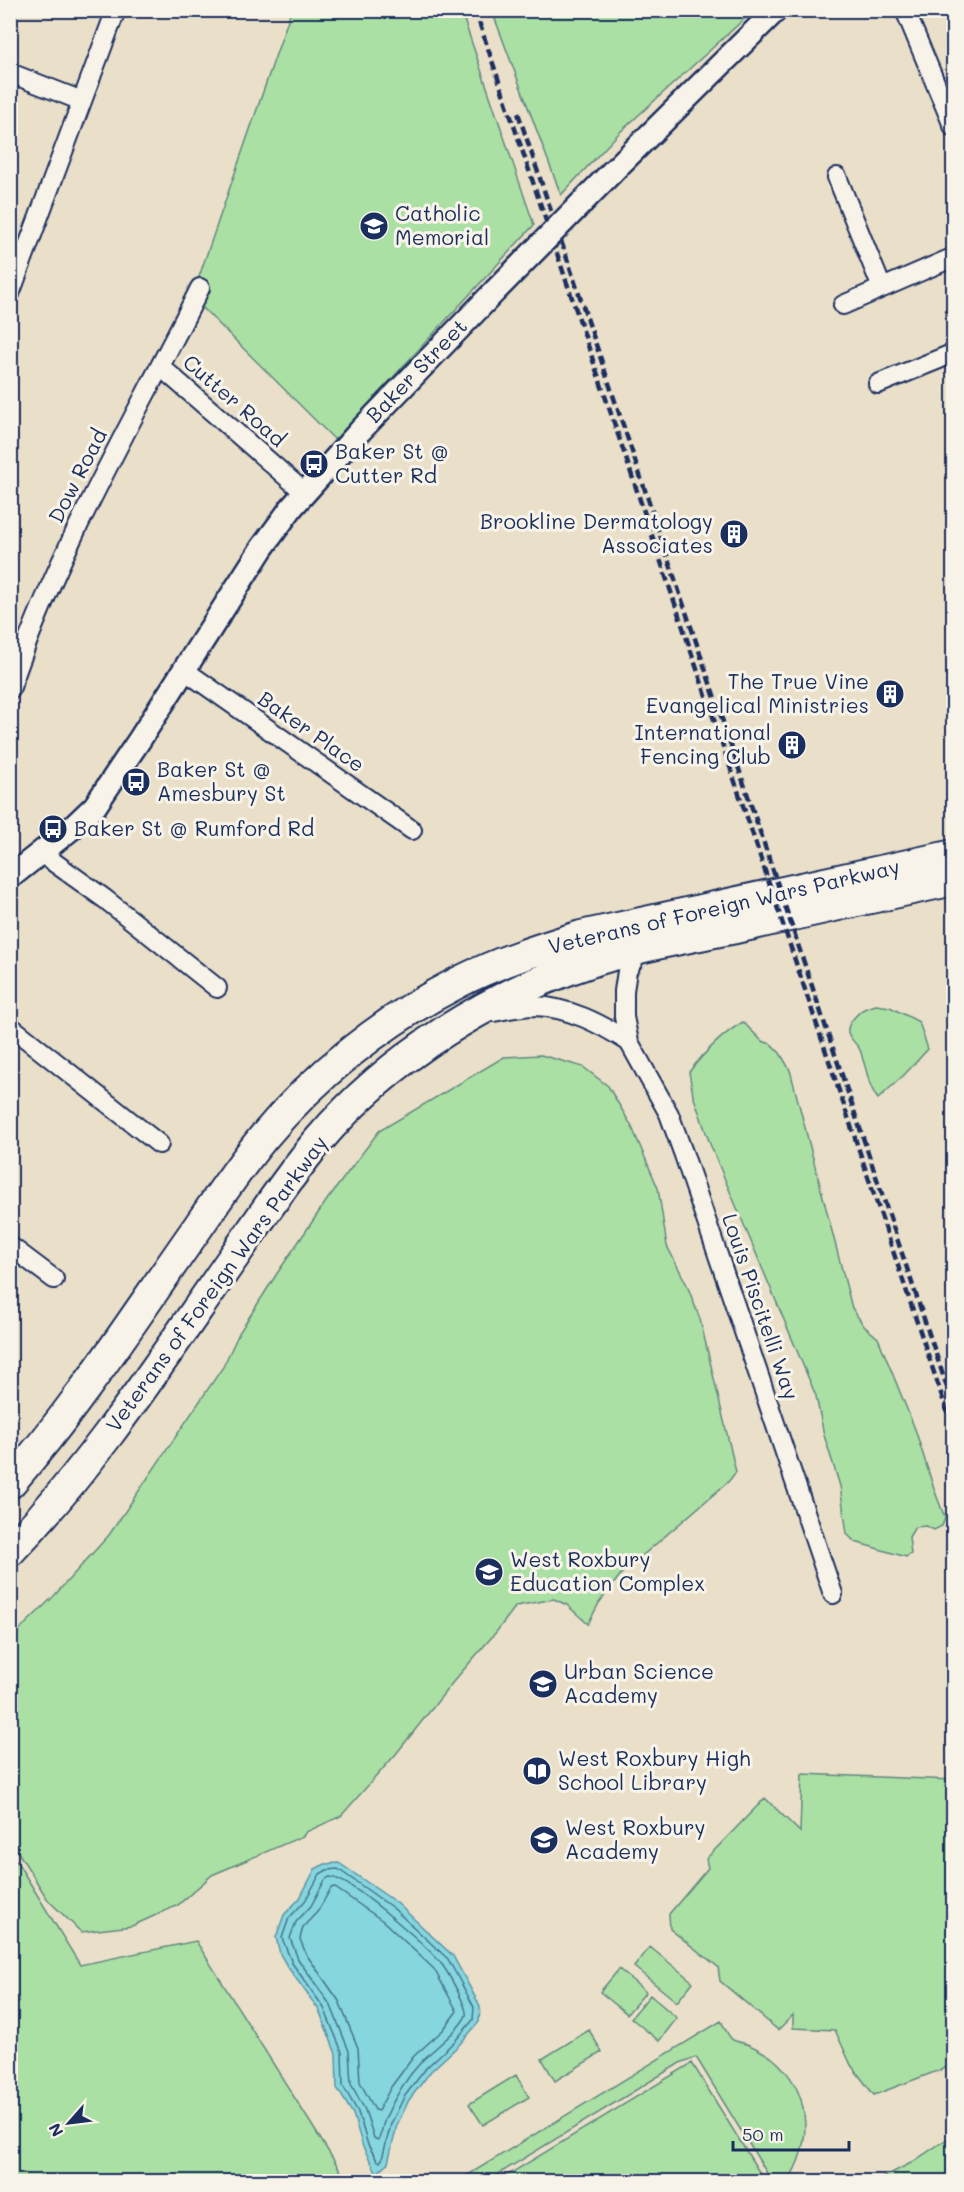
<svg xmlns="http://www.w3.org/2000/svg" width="964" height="2192" font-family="Mali,sans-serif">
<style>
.green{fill:#aae0a3;stroke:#628880;stroke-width:1.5}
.water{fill:#85d6dd;stroke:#5b93aa;stroke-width:1.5}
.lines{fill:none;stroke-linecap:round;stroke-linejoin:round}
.shore{stroke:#457291;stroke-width:1.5}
.minor-casing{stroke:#1b2f5e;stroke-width:22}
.tertiary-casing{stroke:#1b2f5e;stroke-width:27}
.trunk-casing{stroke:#1b2f5e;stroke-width:34}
.minor{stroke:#f7f3e8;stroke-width:18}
.tertiary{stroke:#f7f3e8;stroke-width:22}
.trunk{stroke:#f7f3e8;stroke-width:30}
.rail{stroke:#1b2f5e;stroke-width:4.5;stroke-dasharray:9 4.5;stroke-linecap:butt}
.tertiary-bridge-casing{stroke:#1b2f5e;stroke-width:27;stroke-linecap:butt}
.tertiary-bridge{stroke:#f7f3e8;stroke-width:22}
.labels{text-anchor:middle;stroke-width:6;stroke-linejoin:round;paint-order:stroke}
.poi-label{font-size:21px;fill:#1b2f5e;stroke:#f7f3e8;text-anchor:start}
.street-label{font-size:21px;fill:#1b2f5e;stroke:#f7f3e8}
</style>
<rect width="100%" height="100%" fill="#eadfc9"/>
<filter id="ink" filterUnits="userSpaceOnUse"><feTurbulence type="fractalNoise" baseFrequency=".0167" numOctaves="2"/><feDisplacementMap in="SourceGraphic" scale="12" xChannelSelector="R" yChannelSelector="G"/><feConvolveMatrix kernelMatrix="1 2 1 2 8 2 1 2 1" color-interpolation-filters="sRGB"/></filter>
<g filter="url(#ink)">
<path class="green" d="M 291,11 L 461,11 L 534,225 L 335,440 L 192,297 Z
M 492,11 L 492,10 L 753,11 L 619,133 L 561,195 Z
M 876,1005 L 890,1007 L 919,1022 L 928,1049 L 906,1073 L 878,1099 C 869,1088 868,1074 863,1060 C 862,1056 861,1050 858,1047 C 851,1037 842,1033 853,1019 C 862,1009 862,1009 876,1005 Z
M 743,1022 L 762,1041 L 771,1044 L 780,1053 L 790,1070 L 852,1308 L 864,1326 L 878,1338 L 915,1429 L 934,1489 L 945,1518 L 942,1526 L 934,1530 L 926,1526 L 915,1527 L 909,1537 L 911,1554 L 906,1557 L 855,1542 L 847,1534 L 840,1486 L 824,1435 L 816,1396 L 710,1144 L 693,1095 L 689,1072 C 704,1053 722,1034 743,1022 Z
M 541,1055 L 583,1067 L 608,1086 L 631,1125 L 658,1188 L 667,1246 L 687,1285 L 700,1319 L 736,1472 L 728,1482 L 621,1574 L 599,1603 L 588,1624 L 567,1605 L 554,1599 L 516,1606 L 497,1631 L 453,1682 L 396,1754 L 341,1816 L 306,1832 L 303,1836 L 212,1875 L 178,1905 L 132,1926 L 81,1932 L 48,1900 L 11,1841 L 11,1638 L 53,1597 L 109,1535 L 223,1367 L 239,1333 L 278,1272 L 327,1200 L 379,1131 L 504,1057 Z
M 802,1774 L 953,1780 L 953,2065 L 874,2095 L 851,2065 L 835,2030 L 793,2028 L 793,2015 L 778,2030 L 720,1981 L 718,1967 L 670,1929 L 669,1914 L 708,1868 L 706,1859 L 765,1798 L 800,1832 Z
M 11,1852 L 80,1965 L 196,1941 L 347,2181 L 11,2181 Z
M 650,1947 L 693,1982 L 677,2002 L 634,1967 Z
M 619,1969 L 646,1992 L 627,2014 L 600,1992 Z
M 650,1995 L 677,2018 L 659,2041 L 631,2018 Z
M 721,2021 C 724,2026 728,2037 733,2040 C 737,2042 743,2043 747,2044 C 755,2047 763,2052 771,2057 C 811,2089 814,2140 788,2181 L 768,2181 L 770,2178 L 696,2057 L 680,2063 L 487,2181 L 458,2181 Z
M 589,2030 L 602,2052 L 555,2081 L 542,2059 Z
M 692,2063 L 764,2180 L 762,2181 L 498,2181 Z
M 516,2075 L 529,2097 L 483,2125 L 469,2104 Z
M 953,2135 L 953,2181 L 876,2181 L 911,2163 Z"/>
<path class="water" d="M 339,1863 L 397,1903 L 453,1956 L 480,2006 L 479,2022 L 459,2045 L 431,2071 L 409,2100 L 397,2125 L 388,2163 L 377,2173 L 363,2147 L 353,2114 L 337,2088 L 336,2054 L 319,2010 L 287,1966 L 280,1954 L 276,1937 L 284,1915 L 300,1898 L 315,1869 L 325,1864 Z"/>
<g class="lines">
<path class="shore" d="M 338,1869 L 393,1908 L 448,1959 L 474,2007 L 473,2020 L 455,2041 L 427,2067 L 404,2097 L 391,2124 L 382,2159 L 380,2162 L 377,2160 L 368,2145 L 358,2112 L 343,2086 L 342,2052 L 324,2008 L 292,1963 L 282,1938 L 289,1918 L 305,1901 L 320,1874 L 327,1870 Z
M 329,1877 C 349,1876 425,1945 440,1962 C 446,1969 468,2007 466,2015 C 462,2028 432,2050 422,2061 C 407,2077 394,2098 385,2119 C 382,2126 382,2134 378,2140 L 374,2138 L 365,2110 L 351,2084 L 349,2051 L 331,2006 L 298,1959 L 290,1938 L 296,1922 L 311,1906 L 325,1880 Z
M 334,1887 L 383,1921 L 434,1969 L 457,2011 L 443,2030 L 414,2056 L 391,2087 L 378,2111 L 375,2110 L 360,2082 L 358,2048 L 339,2001 L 306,1954 L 300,1939 L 303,1927 L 318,1911 L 331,1888 Z"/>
<g class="minor-casing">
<path id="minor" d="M 905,10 L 954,128
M 10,73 L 82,101
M 837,177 L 882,288
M 10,294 L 116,10
M 843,305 L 954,257
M 161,367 L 304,492
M 878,384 L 954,353
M 184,670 L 412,830
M 10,690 C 57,549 134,421 200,288
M 41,853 L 105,899 L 217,988
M 640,949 L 627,971 L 624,991 L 624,1017 L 629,1042 L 669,1114 L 684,1155 L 833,1594
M 493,1012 C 506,1010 521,1006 534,1006 C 569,1007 601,1024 629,1042
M 10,1026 L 159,1144
M 10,1246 L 54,1279"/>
</g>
<g class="tertiary-casing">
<path id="tertiary" d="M 612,172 L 776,10
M 10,877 L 72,828 L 95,806 L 140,739 L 262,548 L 292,507 L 360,431 L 495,291"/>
</g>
<g class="trunk-casing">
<path id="trunk" d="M 10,1483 C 80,1403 137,1313 198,1227 C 218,1198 239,1167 262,1139 C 315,1075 384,1020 459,982 C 498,962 539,949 581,936 L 954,855
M 10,1551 C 97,1461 164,1356 235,1255 C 262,1216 288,1177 318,1141 C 390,1056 491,994 596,960 C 644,945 695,936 745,926 C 814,910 884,895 954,880"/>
</g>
<use href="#minor" class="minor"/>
<use href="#tertiary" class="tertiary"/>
<use href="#trunk" class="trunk"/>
<path class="rail" d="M 475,10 L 954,1432
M 518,113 L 947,1387"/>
<g class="tertiary-bridge-casing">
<path id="tertiary-bridge" d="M 495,291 L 612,172"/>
</g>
<use href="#tertiary-bridge" class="tertiary-bridge"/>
</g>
</g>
<defs>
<g id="school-disc" transform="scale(1.5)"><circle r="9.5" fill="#1b2f5e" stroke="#f7f3e8"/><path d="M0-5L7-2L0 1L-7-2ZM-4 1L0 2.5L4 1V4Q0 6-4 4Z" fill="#fff"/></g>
<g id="bus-disc" transform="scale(1.5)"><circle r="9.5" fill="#1b2f5e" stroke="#f7f3e8"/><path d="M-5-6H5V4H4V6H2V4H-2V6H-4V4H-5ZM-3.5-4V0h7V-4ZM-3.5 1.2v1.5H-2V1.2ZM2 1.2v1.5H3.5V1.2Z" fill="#fff"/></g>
<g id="building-disc" transform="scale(1.5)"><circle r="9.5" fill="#1b2f5e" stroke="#f7f3e8"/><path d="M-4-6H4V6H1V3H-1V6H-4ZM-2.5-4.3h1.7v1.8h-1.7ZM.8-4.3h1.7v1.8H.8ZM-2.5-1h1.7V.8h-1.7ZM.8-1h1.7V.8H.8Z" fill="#fff"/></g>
<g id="library-disc" transform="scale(1.5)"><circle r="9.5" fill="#1b2f5e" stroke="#f7f3e8"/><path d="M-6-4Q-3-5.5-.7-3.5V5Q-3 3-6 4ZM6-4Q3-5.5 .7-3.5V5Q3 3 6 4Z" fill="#fff"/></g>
</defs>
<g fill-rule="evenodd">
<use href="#school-disc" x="374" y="226"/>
<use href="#bus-disc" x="314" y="464"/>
<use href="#building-disc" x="734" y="534"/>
<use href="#building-disc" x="890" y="694"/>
<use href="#building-disc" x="792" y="745"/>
<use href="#bus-disc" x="136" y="782"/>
<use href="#bus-disc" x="53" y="829"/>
<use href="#school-disc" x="489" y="1572"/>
<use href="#school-disc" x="543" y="1684"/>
<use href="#library-disc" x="537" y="1771"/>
<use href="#school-disc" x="544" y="1840"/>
</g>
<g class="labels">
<g class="poi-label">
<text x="395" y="221">Catholic<tspan x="395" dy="24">Memorial</tspan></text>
<text x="335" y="459">Baker St @<tspan x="335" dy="24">Cutter Rd</tspan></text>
<text x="713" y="529" text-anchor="end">Brookline Dermatology<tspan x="713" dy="24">Associates</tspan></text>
<text x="869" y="689" text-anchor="end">The True Vine<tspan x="869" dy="24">Evangelical Ministries</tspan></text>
<text x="771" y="740" text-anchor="end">International<tspan x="771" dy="24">Fencing Club</tspan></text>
<text x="157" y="777">Baker St @<tspan x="157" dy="24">Amesbury St</tspan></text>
<text x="74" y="836">Baker St @ Rumford Rd</text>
<text x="510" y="1567">West Roxbury<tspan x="510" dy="24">Education Complex</tspan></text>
<text x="564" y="1679">Urban Science<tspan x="564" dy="24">Academy</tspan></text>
<text x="558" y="1766">West Roxbury High<tspan x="558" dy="24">School Library</tspan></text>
<text x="565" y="1835">West Roxbury<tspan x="565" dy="24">Academy</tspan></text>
</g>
<g class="street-label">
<text transform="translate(417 371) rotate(-46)" y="7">Baker Street</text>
<text transform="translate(234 401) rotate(41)" y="7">Cutter Road</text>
<text transform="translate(78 476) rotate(-63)" y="7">Dow Road</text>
<text transform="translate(311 732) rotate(35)" y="7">Baker Place</text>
<text transform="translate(724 907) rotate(-13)" y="7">Veterans of Foreign Wars Parkway</text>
<text transform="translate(217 1284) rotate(-54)" y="7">Veterans of Foreign Wars Parkway</text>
<text transform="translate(760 1307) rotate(71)" y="7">Louis Piscitelli Way</text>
</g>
</g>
<rect width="964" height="2192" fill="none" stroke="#f7f3e8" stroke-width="36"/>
<rect x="18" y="18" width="928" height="2156" fill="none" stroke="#1b2f5e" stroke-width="2" filter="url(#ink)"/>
<g transform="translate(69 2123) rotate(242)" stroke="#f7f3e8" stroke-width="4.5" paint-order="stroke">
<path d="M0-4.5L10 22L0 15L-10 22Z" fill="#1b2f5e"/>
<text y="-9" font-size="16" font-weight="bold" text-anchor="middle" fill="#1b2f5e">N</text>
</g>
<path d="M733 2141v9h116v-9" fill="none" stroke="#1b2f5e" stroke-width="3"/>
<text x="742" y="2141" font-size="18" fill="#1b2f5e" stroke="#f7f3e8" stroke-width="4.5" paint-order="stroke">50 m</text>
</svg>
